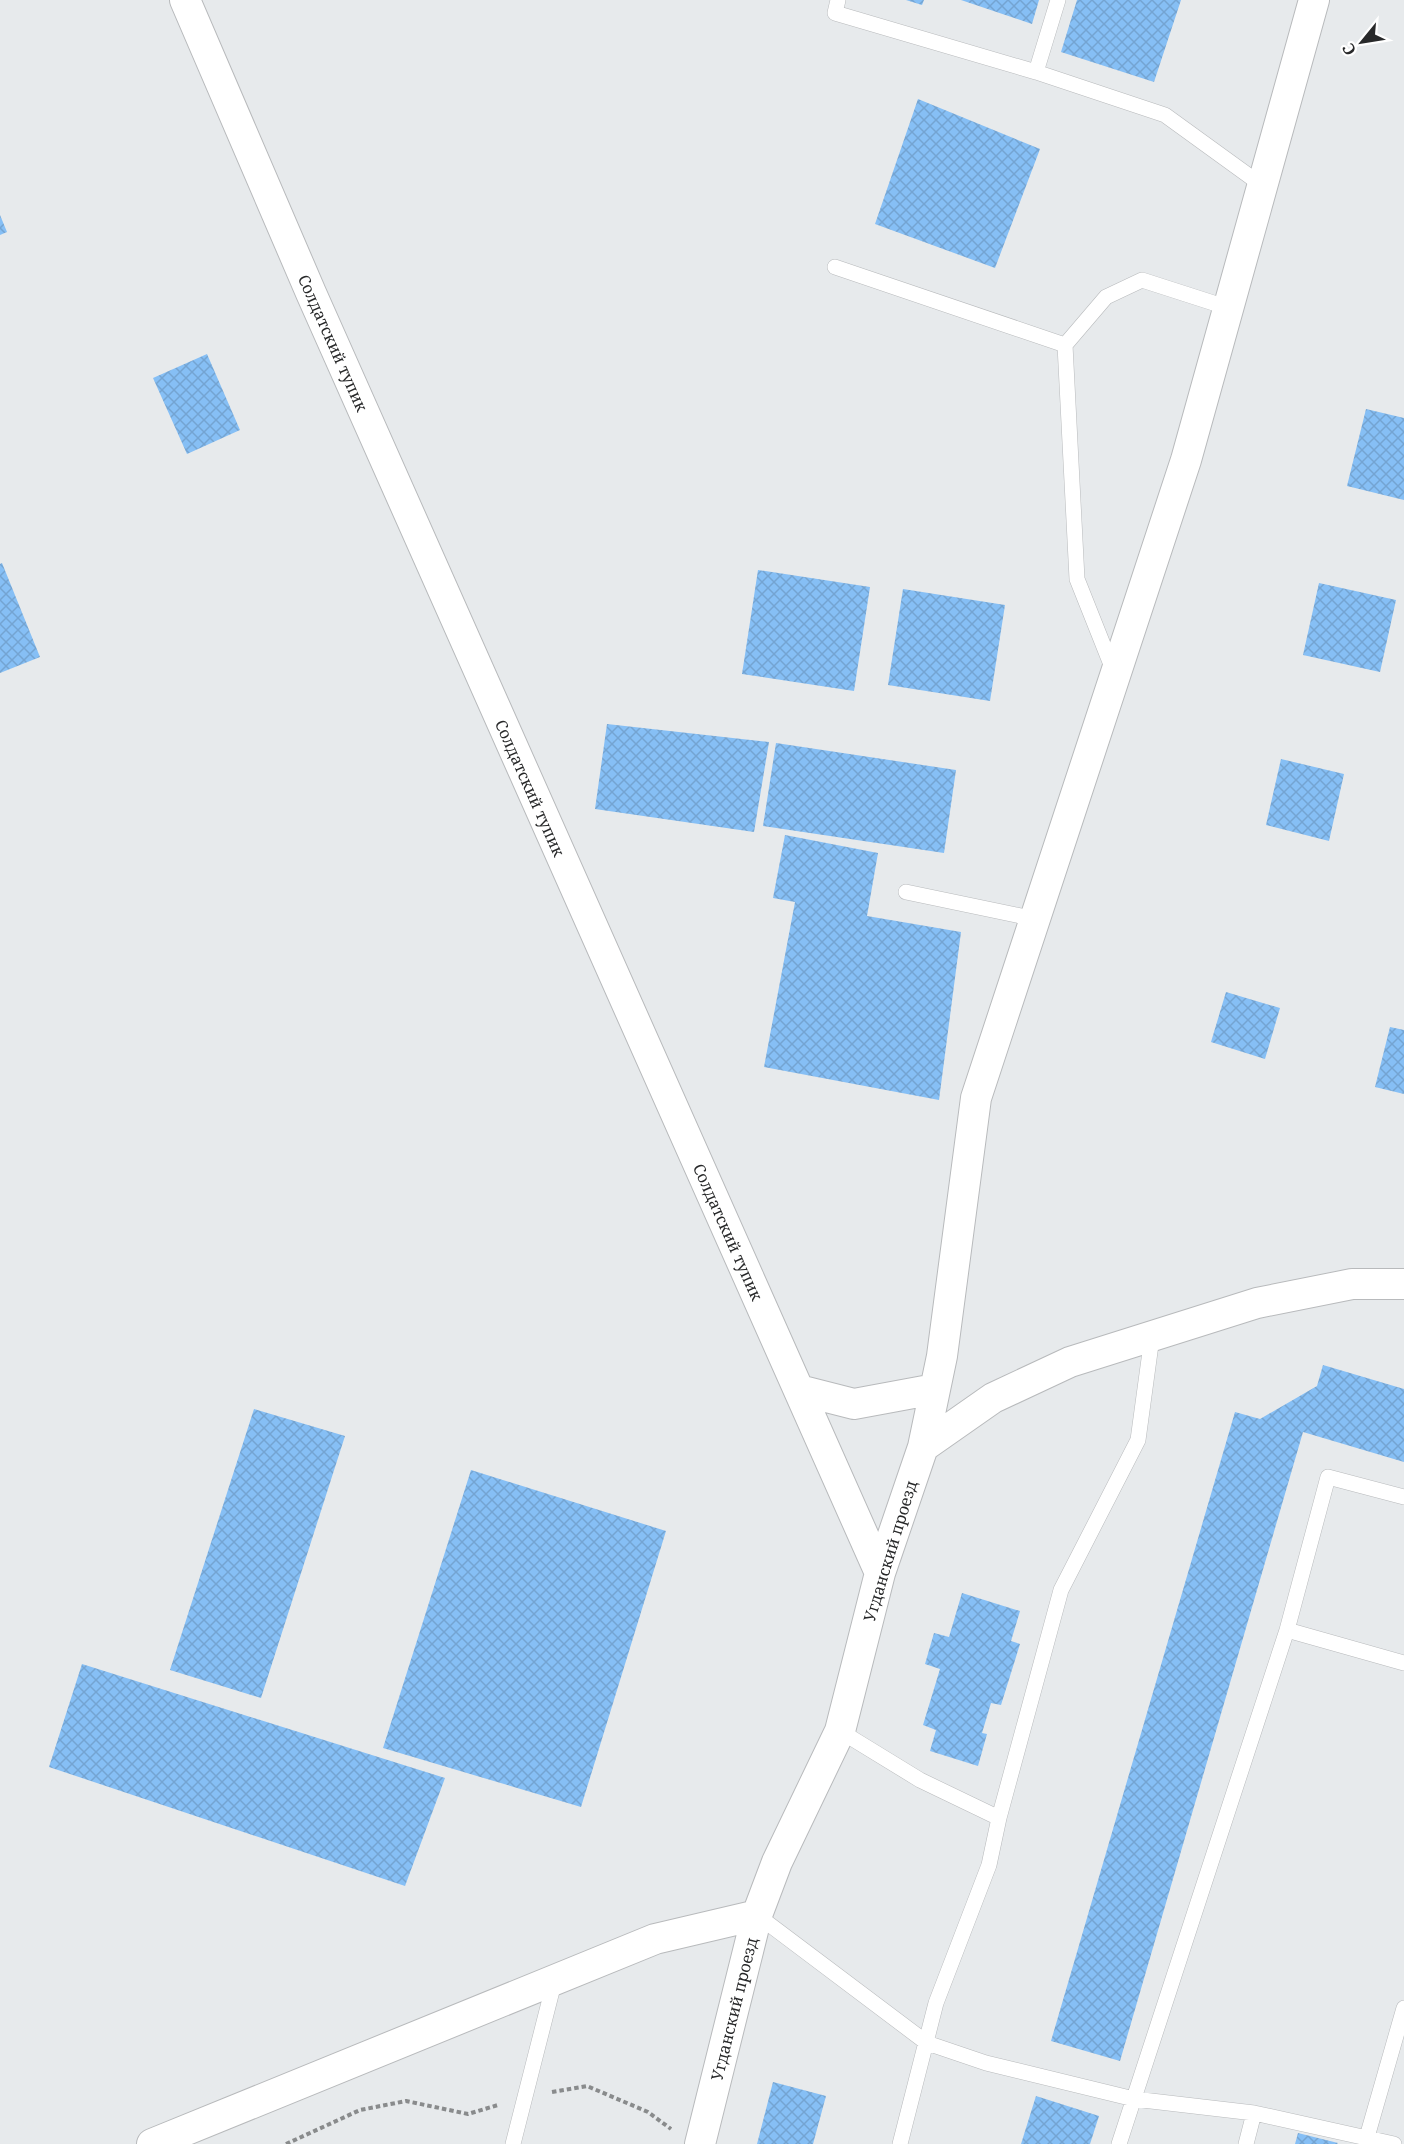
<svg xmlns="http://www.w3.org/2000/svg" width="1404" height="2144" font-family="'Noto Serif',serif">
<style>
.building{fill:url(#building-cross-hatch)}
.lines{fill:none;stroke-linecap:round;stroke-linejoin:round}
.service-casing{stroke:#b8babc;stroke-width:16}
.minor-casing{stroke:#b8babc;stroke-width:32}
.path{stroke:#898b8c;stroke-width:4;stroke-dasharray:4.5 3;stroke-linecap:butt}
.service{stroke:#fff;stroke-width:15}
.minor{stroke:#fff;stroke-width:30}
.labels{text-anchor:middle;stroke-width:4.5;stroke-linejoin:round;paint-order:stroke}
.street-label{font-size:16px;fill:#28292a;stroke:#fff}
</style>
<defs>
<pattern id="building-cross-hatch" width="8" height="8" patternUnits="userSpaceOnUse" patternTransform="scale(1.5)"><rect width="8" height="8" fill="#86bff5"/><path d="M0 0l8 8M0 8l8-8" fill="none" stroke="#74a4d2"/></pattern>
</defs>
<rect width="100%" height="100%" fill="#e7eaec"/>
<path class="building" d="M 906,0 L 924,0 L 922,5 Z
M 961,0 L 1039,0 L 1032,24 Z
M 1077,0 L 1181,0 L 1154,82 L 1061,52 Z
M 918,99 L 1040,149 L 995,268 L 875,224 Z
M 0,215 L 7,232 L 0,235 Z
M 207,354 L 240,430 L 187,454 L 153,378 Z
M 1366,409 L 1404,418 L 1404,500 L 1347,486 Z
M 2,563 L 40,657 L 0,673 L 0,564 Z
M 758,570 L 870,587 L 854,691 L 742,674 Z
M 1319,583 L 1396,600 L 1380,672 L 1303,655 Z
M 903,589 L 1005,605 L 990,701 L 888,685 Z
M 607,724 L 769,742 L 754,832 L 595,809 Z
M 776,743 L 956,770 L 944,853 L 763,826 Z
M 1281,759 L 1344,774 L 1329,841 L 1266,825 Z
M 785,835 L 878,853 L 867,916 L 961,932 L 939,1100 L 764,1067 L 795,902 L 773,898 Z
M 1226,992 L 1280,1008 L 1265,1059 L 1211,1042 Z
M 1390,1027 L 1404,1030 L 1404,1094 L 1375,1087 Z
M 1323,1365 L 1404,1389 L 1404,1462 L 1303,1432 L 1120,2061 L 1051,2041 L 1235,1412 L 1260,1419 L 1317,1386 Z
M 254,1409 L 345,1436 L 261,1698 L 170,1670 Z
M 471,1470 L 666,1531 L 581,1807 L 383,1748 Z
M 962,1593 L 1020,1611 L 1011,1641 L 1020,1644 L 1001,1705 L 991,1703 L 982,1733 L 987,1734 L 978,1766 L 930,1751 L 936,1730 L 923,1725 L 940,1669 L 925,1664 L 934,1633 L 949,1637 Z
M 82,1664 L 445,1778 L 405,1886 L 49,1767 Z
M 773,2082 L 826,2096 L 813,2144 L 757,2144 Z
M 1036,2096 L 1099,2116 L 1090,2144 L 1021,2144 Z
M 1298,2133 L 1338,2143 L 1337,2144 L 1295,2144 Z"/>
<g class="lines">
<g class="service-casing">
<path id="service" d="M 838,0 L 835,13 L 1036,72
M 1058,0 L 1036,72 L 1165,115 L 1263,186
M 835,267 L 1065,345
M 1114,672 L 1077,579 L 1065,345 L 1106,297 L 1142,280 L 1229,308
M 906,892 L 1035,919
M 1287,1630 L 1328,1477 L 1404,1497
M 840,1731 L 920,1780 L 999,1818 L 989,1865 L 936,2003 L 900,2144
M 999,1818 L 1061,1590 L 1138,1440 L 1152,1337
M 757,1915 L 927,2043 L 986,2063 L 1134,2099 L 1254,2113 L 1394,2144
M 1367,2137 L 1404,2008
M 513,2144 L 555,1979
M 1119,2144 L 1287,1630 L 1404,1663
M 1246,2144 L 1254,2113"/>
</g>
<g class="minor-casing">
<path id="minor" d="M 185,0 L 311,293 L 880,1573
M 799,1390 L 854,1404 L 935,1389
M 923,1447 L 942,1356 L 976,1098 L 1186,460 L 1314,0
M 152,2144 L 655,1939 L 757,1915
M 700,2144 L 757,1915 L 777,1862 L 840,1731 L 880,1573 L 923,1447 L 993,1398 L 1070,1362 L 1257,1303 L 1352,1284 L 1404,1284"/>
</g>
<path class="path" d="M 552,2092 L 587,2086 L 648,2112 L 671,2129
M 286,2144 L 360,2110 L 406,2101 L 468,2114 L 498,2105"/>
<use href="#service" class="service"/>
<use href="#minor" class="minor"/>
</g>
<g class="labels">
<g class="street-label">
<text transform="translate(333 343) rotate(66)" y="6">Солдатский тупик</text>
<text transform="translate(530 788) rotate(66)" y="6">Солдатский тупик</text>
<text transform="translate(728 1232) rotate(66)" y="6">Солдатский тупик</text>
<text transform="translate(890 1551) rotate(-73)" y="6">Угданский проезд</text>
<text transform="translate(734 2009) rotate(-76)" y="6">Угданский проезд</text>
</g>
</g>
<g transform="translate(1362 42) rotate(240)" stroke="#ffffff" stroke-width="4.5" paint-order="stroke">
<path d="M0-4.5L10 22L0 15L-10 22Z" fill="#28292a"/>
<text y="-9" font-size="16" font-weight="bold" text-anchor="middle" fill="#28292a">С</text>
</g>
</svg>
